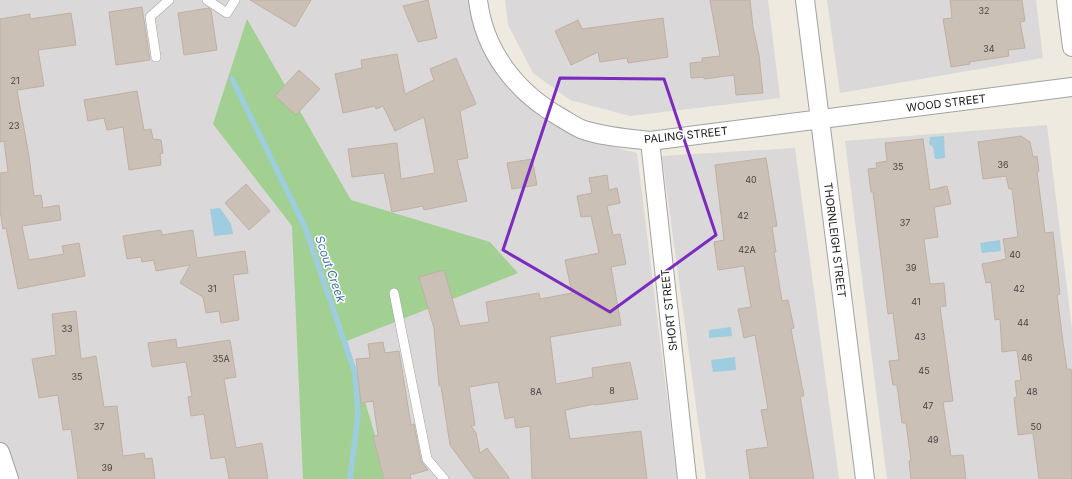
<svg xmlns="http://www.w3.org/2000/svg" width="1072" height="479" font-family="Inter,sans-serif">
<style>
.residential{fill:#dad8d8}
.forest{fill:#a1d092}
.water{fill:#9dcddf}
.lines{fill:none;stroke-linecap:round;stroke-linejoin:round}
.stream{stroke:#9dcddf;stroke-width:5.5}
.building{fill:#cac0b6;stroke:#c0b0a2}
.service-casing{stroke:#a2a2a2;stroke-width:10}
.minor-casing{stroke:#a2a2a2;stroke-width:20}
.service{stroke:#fff;stroke-width:9}
.minor{stroke:#fff;stroke-width:18}
.marked{fill:none;stroke:#7b2cbf;stroke-width:3;stroke-linejoin:round}
.labels{text-anchor:middle;stroke-width:3;stroke-linejoin:round;paint-order:stroke}
.number-label{font-size:9px;fill:#474442}
.street-label{font-size:11px;fill:#1b1b1b;stroke:#fff}
.water-label{font-size:12px;font-style:italic;fill:#4374b0;stroke:#fff}
</style>
<rect width="100%" height="100%" fill="#eeeae0"/>
<path class="residential" d="M 0,0 L 468,0 L 471,17 L 484,53 L 510,91 L 539,116 L 575,137 L 637,153 L 677,479 L 0,479 Z
M 505,0 L 768,0 L 780,98 L 630,116 L 570,100 L 533,73 L 508,25 Z
M 827,0 L 1036,0 L 1043,58 L 840,93 Z
M 1047,125 L 1072,329 L 1072,479 L 887,479 L 845,141 Z
M 795,148 L 839,479 L 706,479 L 662,156 Z"/>
<path class="forest" d="M 247,19 L 351,200 L 490,242 L 518,273 L 347,341 L 388,479 L 303,479 L 292,226 L 213,124 Z"/>
<path class="water" d="M 944,136 L 945,158 L 935,159 L 933,147 L 929,144 L 930,137 Z
M 220,208 L 231,224 L 233,234 L 214,236 L 210,209 Z
M 1000,240 L 1001,251 L 982,253 L 980,243 Z
M 731,327 L 732,336 L 709,338 L 709,330 Z
M 735,357 L 736,370 L 713,372 L 711,360 Z"/>
<g class="lines">
<path class="stream" d="M 232,79 L 305,227 L 355,373 L 358,415 L 350,479"/>
</g>
<path class="building" d="M 250,0 L 311,0 L 295,27 Z
M 428,0 L 437,38 L 418,42 L 403,6 Z
M 710,0 L 750,0 L 753,27 L 759,55 L 763,93 L 736,95 L 734,75 L 704,79 L 704,77 L 691,78 L 690,63 L 702,62 L 702,58 L 720,56 Z
M 950,0 L 1022,0 L 1025,21 L 1020,22 L 1025,48 L 1008,50 L 1009,56 L 969,62 L 970,64 L 951,67 L 943,19 L 952,18 Z
M 142,7 L 150,60 L 116,65 L 109,12 Z
M 209,8 L 211,10 L 217,50 L 184,55 L 178,13 Z
M 71,13 L 76,45 L 38,50 L 44,86 L 17,90 L 29,156 L 34,196 L 41,195 L 43,208 L 59,205 L 61,220 L 22,226 L 29,260 L 64,254 L 62,246 L 79,243 L 85,276 L 18,289 L 6,228 L 3,229 L 0,211 L 0,173 L 8,172 L 4,141 L 0,142 L 0,19 L 30,14 L 30,19 Z
M 663,18 L 668,57 L 628,63 L 627,58 L 600,62 L 598,52 L 571,65 L 555,31 L 578,20 L 582,29 Z
M 397,54 L 405,94 L 434,80 L 430,69 L 456,58 L 476,104 L 460,111 L 468,158 L 457,160 L 467,201 L 424,210 L 423,206 L 392,212 L 384,173 L 352,177 L 348,149 L 397,143 L 401,179 L 435,173 L 424,117 L 395,131 L 383,106 L 376,109 L 375,106 L 343,113 L 335,74 L 362,68 L 361,60 Z
M 299,70 L 320,89 L 296,115 L 275,96 Z
M 137,91 L 144,130 L 151,129 L 153,139 L 161,140 L 163,153 L 160,154 L 161,165 L 129,170 L 123,127 L 107,130 L 104,118 L 88,121 L 84,100 Z
M 1021,136 L 1030,142 L 1033,157 L 1037,156 L 1039,171 L 1037,172 L 1045,233 L 1053,232 L 1060,294 L 1057,295 L 1063,342 L 1067,369 L 1071,369 L 1072,378 L 1072,479 L 1039,479 L 1033,433 L 1018,435 L 1014,398 L 1017,397 L 1015,381 L 1021,380 L 1017,350 L 1002,352 L 1000,319 L 995,320 L 991,282 L 986,283 L 982,264 L 1006,259 L 1003,239 L 1018,237 L 1012,189 L 1009,189 L 1006,176 L 983,179 L 978,142 Z
M 923,139 L 930,190 L 947,186 L 951,204 L 934,207 L 938,237 L 924,239 L 930,284 L 944,283 L 946,306 L 940,307 L 953,401 L 943,402 L 951,456 L 963,455 L 966,479 L 911,479 L 909,461 L 911,461 L 906,423 L 902,423 L 897,385 L 893,385 L 889,361 L 899,360 L 893,313 L 888,314 L 873,192 L 871,192 L 868,169 L 877,168 L 876,163 L 887,161 L 885,143 Z
M 766,158 L 777,226 L 772,227 L 776,252 L 774,252 L 782,301 L 788,300 L 794,328 L 791,329 L 804,396 L 800,396 L 814,479 L 750,479 L 746,450 L 768,447 L 761,410 L 768,409 L 755,335 L 744,338 L 738,309 L 751,307 L 744,266 L 718,270 L 714,242 L 724,240 L 715,165 Z
M 532,159 L 537,185 L 512,189 L 507,163 Z
M 607,175 L 609,190 L 617,188 L 620,203 L 607,206 L 613,235 L 620,234 L 626,264 L 611,267 L 621,325 L 550,337 L 556,384 L 593,377 L 592,368 L 630,362 L 638,399 L 595,405 L 595,404 L 565,410 L 570,439 L 641,431 L 647,479 L 532,479 L 530,426 L 516,428 L 514,417 L 505,419 L 498,382 L 469,387 L 475,425 L 471,426 L 476,433 L 480,453 L 487,448 L 510,479 L 475,479 L 450,445 L 441,386 L 439,386 L 434,328 L 419,277 L 444,270 L 460,326 L 489,322 L 486,302 L 539,293 L 540,299 L 572,293 L 565,260 L 599,253 L 591,216 L 581,217 L 577,196 L 592,193 L 589,178 Z
M 246,184 L 270,211 L 249,230 L 225,203 Z
M 161,230 L 162,235 L 193,230 L 197,258 L 245,251 L 248,273 L 233,275 L 239,320 L 221,323 L 219,311 L 206,313 L 203,297 L 180,283 L 190,265 L 156,271 L 154,260 L 142,262 L 141,257 L 127,259 L 123,236 Z
M 76,311 L 81,359 L 96,356 L 104,407 L 117,406 L 123,456 L 144,453 L 145,459 L 152,458 L 155,479 L 78,479 L 71,429 L 63,430 L 58,395 L 39,398 L 32,359 L 56,355 L 52,314 Z
M 176,339 L 177,348 L 230,340 L 236,377 L 224,379 L 236,448 L 262,443 L 268,479 L 229,479 L 225,457 L 211,459 L 204,414 L 191,416 L 188,397 L 192,396 L 186,362 L 152,367 L 148,343 Z
M 383,342 L 385,353 L 399,351 L 411,425 L 414,424 L 421,461 L 428,470 L 410,475 L 411,479 L 384,479 L 373,437 L 378,435 L 373,401 L 361,403 L 356,359 L 370,358 L 368,344 Z"/>
<g class="lines">
<g class="service-casing">
<path id="service" d="M 207,0 L 227,13 L 235,0
M 156,57 L 150,17 L 169,0
M 394,293 L 427,459 L 444,479"/>
</g>
<g class="minor-casing">
<path id="minor" d="M 478,0 C 484,51 516,92 560,117 C 567,121 574,126 581,129 C 603,137 627,138 650,141 L 1072,87
M 805,0 L 865,479
M 1066,0 L 1072,47
M 650,141 L 687,479
M 0,452 L 9,479"/>
</g>
<use href="#service" class="service"/>
<use href="#minor" class="minor"/>
</g>
<path class="marked" d="M 560,78 L 664,79 L 716,235 L 610,312 L 503,250 Z"/>
<g class="labels">
<g class="number-label">
<text x="984" y="14">32</text>
<text x="989" y="52">34</text>
<text x="15" y="84">21</text>
<text x="14" y="129">23</text>
<text x="1003" y="168">36</text>
<text x="898" y="170">35</text>
<text x="751" y="183">40</text>
<text x="743" y="219">42</text>
<text x="905" y="226">37</text>
<text x="747" y="253">42A</text>
<text x="1015" y="258">40</text>
<text x="911" y="271">39</text>
<text x="212" y="292">31</text>
<text x="1019" y="292">42</text>
<text x="916" y="305">41</text>
<text x="1023" y="326">44</text>
<text x="67" y="332">33</text>
<text x="920" y="340">43</text>
<text x="1027" y="361">46</text>
<text x="221" y="362">35A</text>
<text x="924" y="374">45</text>
<text x="77" y="380">35</text>
<text x="612" y="394">8</text>
<text x="536" y="395">8A</text>
<text x="1032" y="395">48</text>
<text x="928" y="409">47</text>
<text x="99" y="430">37</text>
<text x="1036" y="430">50</text>
<text x="933" y="443">49</text>
<text x="107" y="471">39</text>
</g>
<g class="street-label">
<text transform="translate(946 103) rotate(-7)" y="4">WOOD STREET</text>
<text transform="translate(686 135) rotate(-6)" y="4">PALING STREET</text>
<text transform="translate(835 240) rotate(83)" y="4">THORNLEIGH STREET</text>
<text transform="translate(669 310) rotate(-96)" y="4">SHORT STREET</text>
</g>
<g class="water-label">
<text transform="translate(330 269) rotate(71)" y="4">Scout Creek</text>
</g>
</g>
</svg>
